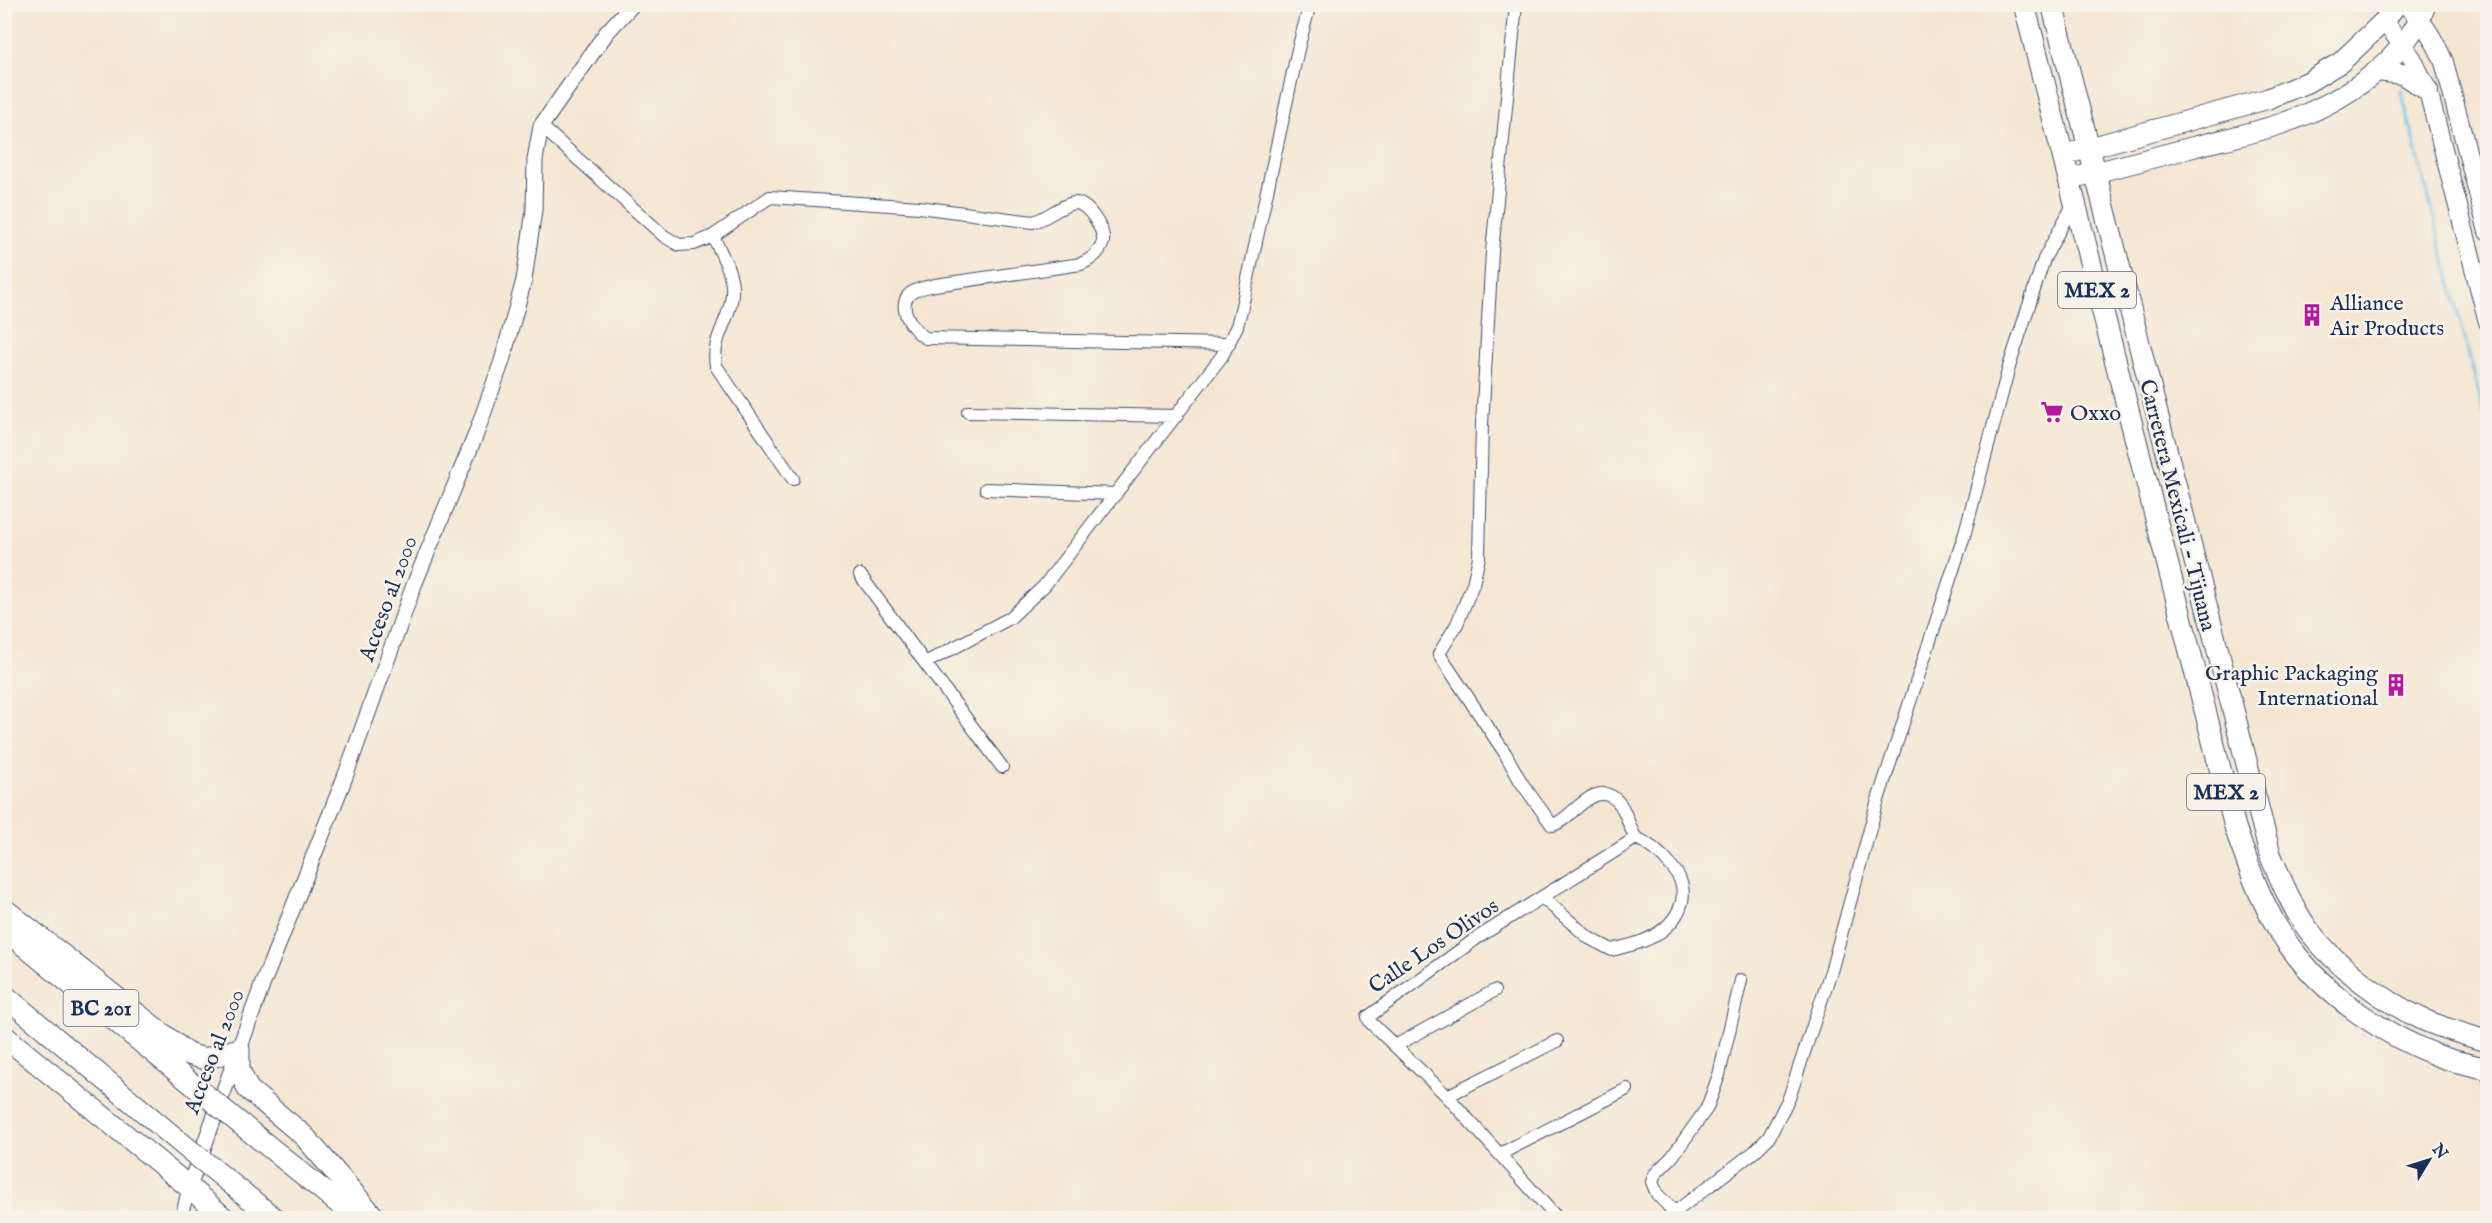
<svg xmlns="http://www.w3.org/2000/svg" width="2492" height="1223" font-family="'IM FELL English',serif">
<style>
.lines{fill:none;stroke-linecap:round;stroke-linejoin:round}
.stream{stroke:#6cbee8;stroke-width:3}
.minor-casing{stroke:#3c4a6f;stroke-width:14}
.tertiary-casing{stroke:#3c4a6f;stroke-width:17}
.secondary-casing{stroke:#3c4a6f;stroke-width:20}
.primary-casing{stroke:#3c4a6f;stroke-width:22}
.trunk-casing{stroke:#3c4a6f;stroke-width:23}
.minor{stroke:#fff;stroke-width:12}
.tertiary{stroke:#fff;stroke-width:15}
.secondary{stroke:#fff;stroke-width:18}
.primary{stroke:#fff;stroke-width:20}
.trunk{stroke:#fff;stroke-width:21}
.trunk-bridge-casing{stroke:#3c4a6f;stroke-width:23;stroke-linecap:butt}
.trunk-bridge{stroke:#fff;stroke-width:21}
.labels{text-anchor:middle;stroke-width:5;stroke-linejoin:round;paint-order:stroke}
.shield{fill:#f7f3e8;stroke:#5d6a87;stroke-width:1.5}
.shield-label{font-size:21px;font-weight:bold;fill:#1b2f5e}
.poi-label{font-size:22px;fill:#1b2f5e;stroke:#f7f3e8;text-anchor:start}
.street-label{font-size:22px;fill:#1b2f5e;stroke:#f7f3e8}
</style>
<rect width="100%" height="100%" fill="#f7f3e8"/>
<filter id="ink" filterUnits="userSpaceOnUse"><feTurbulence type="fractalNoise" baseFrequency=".0167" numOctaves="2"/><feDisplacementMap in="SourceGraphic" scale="12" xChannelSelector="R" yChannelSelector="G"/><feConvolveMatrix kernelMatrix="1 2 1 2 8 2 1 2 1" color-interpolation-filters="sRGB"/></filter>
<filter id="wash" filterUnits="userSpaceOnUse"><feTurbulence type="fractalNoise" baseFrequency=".008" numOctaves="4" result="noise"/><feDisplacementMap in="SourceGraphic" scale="24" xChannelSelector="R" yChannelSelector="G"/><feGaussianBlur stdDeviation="1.35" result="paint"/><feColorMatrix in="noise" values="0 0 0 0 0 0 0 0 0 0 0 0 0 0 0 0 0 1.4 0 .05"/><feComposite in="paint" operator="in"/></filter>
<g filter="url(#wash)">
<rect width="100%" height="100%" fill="#f5e6d2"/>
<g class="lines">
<path class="stream" d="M 2401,90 L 2488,429"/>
</g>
</g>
<g filter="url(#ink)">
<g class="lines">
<g class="minor-casing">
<path id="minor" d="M 1516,4 L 1492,252 L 1482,424 L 1479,557 L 1473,584 L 1457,624 L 1439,654 L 1505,753 L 1521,782 L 1552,825 C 1570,823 1595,773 1620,804 C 1627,814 1629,828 1636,838
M 541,126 L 664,236 L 679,245 L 694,244 L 713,236 L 770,197 L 919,207 L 1033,222 C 1046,219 1064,203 1075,203 C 1088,203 1105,230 1103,242 C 1100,253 1090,260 1081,264 L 935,285 C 927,287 917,288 911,293 C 895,305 913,332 926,338 L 1229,344
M 713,236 C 721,254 734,274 732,294 C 731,320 711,337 716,366 L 793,479
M 968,412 L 1177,416
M 986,489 L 1116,494
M 860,575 L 925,663 L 1010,618 L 1044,586 L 1222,356 L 1237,326 L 1242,306 L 1298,49 L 1310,4
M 925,663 L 1002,767
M 1543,898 L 1589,938 L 1612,950 C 1622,947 1633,945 1643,941 C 1675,929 1697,896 1672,867 C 1662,855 1651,844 1636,838
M 1395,1046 L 1494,991
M 1447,1096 L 1557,1041
M 1500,1154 L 1627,1089
M 1675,1213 L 1657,1194 L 1652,1182 L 1655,1174 L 1672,1157 L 1707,1108 L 1719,1075 L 1741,980
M 181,1218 L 189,1187
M 1557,1218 L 1447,1096 L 1370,1022 L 1368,1017 L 1477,938 L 1636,838
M 1667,1218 L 1754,1152 L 1769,1137 L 1789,1098 L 1832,968 L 1877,803 L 1964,536 L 2009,367 L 2044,259 L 2074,203"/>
</g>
<g class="tertiary-casing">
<path id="tertiary" d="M 189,1187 L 263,983 L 345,777 L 414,585 L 476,434 L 502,361 L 524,280 L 534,210 L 535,160 L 541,126 L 607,32 L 633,4"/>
</g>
<g class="secondary-casing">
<path id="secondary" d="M 2405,4 C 2424,22 2434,39 2444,62 L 2488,232
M 2384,21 L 2412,58 L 2428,91 L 2488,322"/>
</g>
<g class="primary-casing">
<path id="primary" d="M 2377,71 L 2402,74 L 2428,91
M 2063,155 L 2267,99 L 2308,82 L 2341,62 L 2384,21 L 2397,4
M 2069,179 C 2110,169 2152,158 2193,147 C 2224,139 2256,133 2286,122 C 2342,102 2405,62 2426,4"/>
</g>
<g class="trunk-casing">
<path id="trunk" d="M 2024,4 L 2235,827 C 2250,872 2267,920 2298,957 C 2333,1001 2387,1036 2439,1056 C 2454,1062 2472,1065 2488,1069
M 2052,4 L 2270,854 C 2281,880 2291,905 2307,928 C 2333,964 2383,1001 2422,1019 C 2443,1029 2466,1034 2488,1042
M 4,909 L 188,1054 L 205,1059 L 239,1049 L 239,1070 L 248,1089 L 304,1136 L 375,1218
M 4,929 L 198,1089
M 4,995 L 181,1143
M 4,1036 L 189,1187 L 224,1218
M 242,1125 L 357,1218
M 218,1173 L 274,1218"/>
</g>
<use href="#minor" class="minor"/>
<use href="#tertiary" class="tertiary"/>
<use href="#secondary" class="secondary"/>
<use href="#primary" class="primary"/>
<use href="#trunk" class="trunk"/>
<g class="trunk-bridge-casing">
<path id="trunk-bridge" d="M 198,1089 L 242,1125
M 181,1143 L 218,1173"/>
</g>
<use href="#trunk-bridge" class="trunk-bridge"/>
</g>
</g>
<defs>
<g id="building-bare" transform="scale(1.8)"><path d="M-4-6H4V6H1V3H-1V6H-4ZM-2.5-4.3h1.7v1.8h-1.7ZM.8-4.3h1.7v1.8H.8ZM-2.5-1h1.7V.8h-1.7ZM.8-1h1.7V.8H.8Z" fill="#b5179e" stroke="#f7f3e8" stroke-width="2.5" paint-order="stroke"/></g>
<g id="supermarket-bare" transform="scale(1.8)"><path d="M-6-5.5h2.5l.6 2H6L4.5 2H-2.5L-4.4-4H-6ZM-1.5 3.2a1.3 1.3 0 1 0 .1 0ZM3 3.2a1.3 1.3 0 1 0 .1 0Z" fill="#b5179e" stroke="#f7f3e8" stroke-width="2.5" paint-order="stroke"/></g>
</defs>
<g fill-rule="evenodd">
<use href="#building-bare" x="2312" y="315"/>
<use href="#supermarket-bare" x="2052" y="412"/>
<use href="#building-bare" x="2396" y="685"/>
</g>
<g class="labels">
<g class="shield">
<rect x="2058" y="272" width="78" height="36" rx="4.5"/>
<rect x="2187" y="774" width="78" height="36" rx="4.5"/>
<rect x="63.5" y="990" width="75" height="36" rx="4.5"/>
</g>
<g class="shield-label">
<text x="2097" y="297">MEX 2</text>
<text x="2226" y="799">MEX 2</text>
<text x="101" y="1015">BC 201</text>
</g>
<g class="poi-label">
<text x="2330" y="310">Alliance<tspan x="2330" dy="25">Air Products</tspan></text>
<text x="2070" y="420">Oxxo</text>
<text x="2378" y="680" text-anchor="end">Graphic Packaging<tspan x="2378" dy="25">International</tspan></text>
</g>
<g class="street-label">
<text transform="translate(2179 505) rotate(76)" y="8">Carretera Mexicali - Tijuana</text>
<text transform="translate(387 598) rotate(-70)" y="8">Acceso al 2000</text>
<text transform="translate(1433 945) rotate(-34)" y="8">Calle Los Olivos</text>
<text transform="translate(213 1051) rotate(-69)" y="8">Acceso al 2000</text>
</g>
</g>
<rect width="2492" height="1223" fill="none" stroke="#f7f3e8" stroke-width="24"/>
<g transform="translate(2429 1160) rotate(52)" stroke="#f7f3e8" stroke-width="4.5" paint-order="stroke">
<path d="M0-4.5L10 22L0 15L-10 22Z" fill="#1b2f5e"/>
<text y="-9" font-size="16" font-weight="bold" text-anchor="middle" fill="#1b2f5e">N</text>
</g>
</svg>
